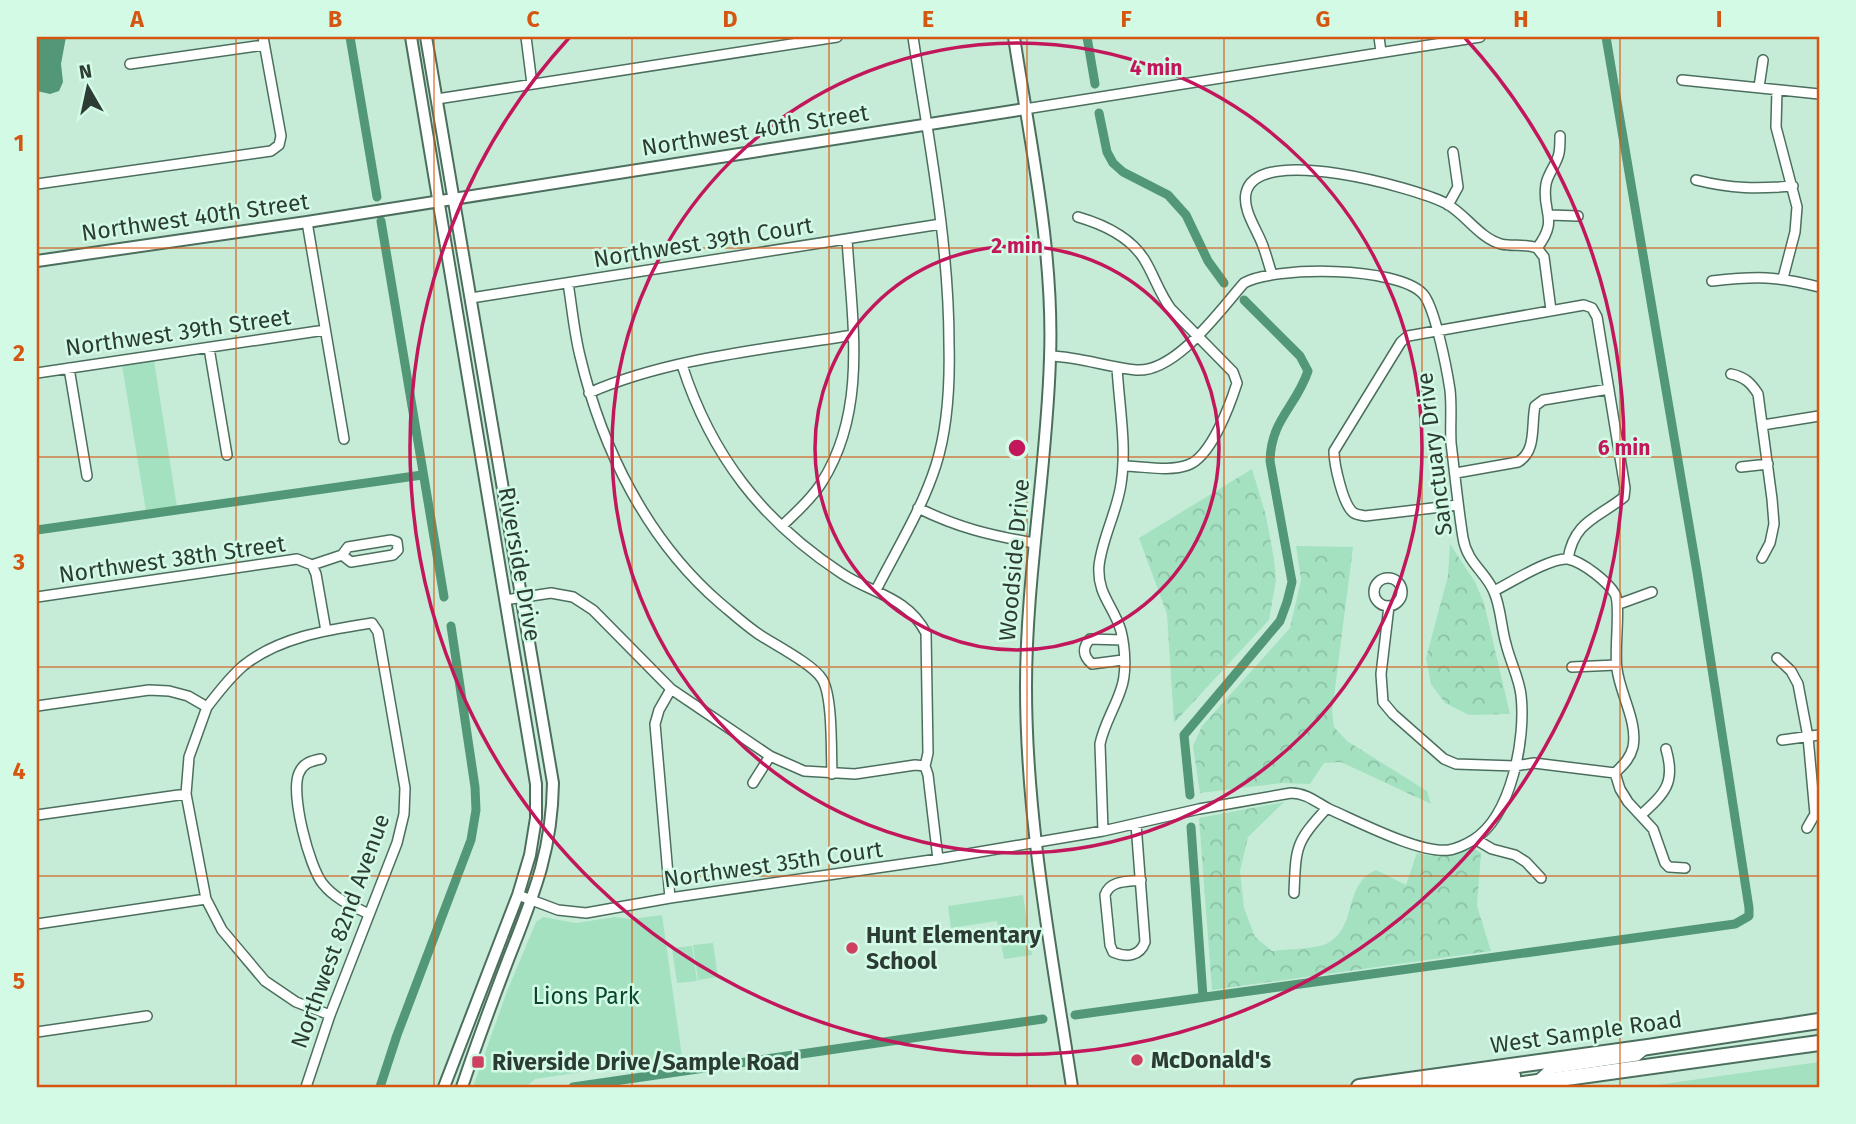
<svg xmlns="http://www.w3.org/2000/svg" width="1856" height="1124" font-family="'Fira Sans',sans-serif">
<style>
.green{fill:#a3e1c1}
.forest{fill:url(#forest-crowns)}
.water{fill:#529877}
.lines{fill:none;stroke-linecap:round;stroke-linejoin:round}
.canal{stroke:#529877;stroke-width:9}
.minor-casing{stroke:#4c6f5d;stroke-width:12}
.tertiary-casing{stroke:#4c6f5d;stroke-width:14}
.primary-casing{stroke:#4c6f5d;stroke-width:18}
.minor{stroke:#fff;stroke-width:9}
.tertiary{stroke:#fff;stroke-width:10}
.primary{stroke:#fff;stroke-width:14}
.grid{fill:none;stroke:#d55610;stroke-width:2;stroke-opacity:0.55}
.ring{fill:none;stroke:#c2185b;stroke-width:3.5}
.poi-dot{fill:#cf3f60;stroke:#d3fae5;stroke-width:2.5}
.labels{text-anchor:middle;stroke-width:5;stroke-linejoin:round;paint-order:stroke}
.street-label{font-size:23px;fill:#2c3b33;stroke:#d3fae5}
.poi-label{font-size:23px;font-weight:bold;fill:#2c3b33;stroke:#d3fae5;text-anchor:start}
.park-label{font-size:23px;fill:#0a452e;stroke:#d3fae5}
.centre{fill:#c2185b;stroke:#d3fae5;stroke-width:3.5}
.ring-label{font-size:21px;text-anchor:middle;font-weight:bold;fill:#c2185b;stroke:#d3fae5;stroke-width:5;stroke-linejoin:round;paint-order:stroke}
.neatline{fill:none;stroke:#d55610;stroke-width:2.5}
.grid-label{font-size:23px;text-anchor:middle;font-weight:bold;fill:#d55610}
</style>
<defs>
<pattern id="forest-crowns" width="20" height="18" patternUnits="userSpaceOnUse" patternTransform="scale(1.75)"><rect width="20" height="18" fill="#a3e1c1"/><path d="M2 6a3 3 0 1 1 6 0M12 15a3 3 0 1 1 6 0" fill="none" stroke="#8cc2a6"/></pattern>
</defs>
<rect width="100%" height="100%" fill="#c6ecd8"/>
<path class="green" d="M 154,361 L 177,507 L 146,511 L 122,365 Z
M 1023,895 L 1032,955 L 1004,959 L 997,921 L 951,928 L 948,906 Z
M 662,915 L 682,1057 L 535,1079 L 526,1087 L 473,1087 L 506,994 L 536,922 L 543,917 L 576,923 L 615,917 L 630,919 Z
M 713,943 L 718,977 L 698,980 L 693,945 Z
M 692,946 L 697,981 L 677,983 L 672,948 Z
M 1819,1062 L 1819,1087 L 1643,1087 Z"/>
<path class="forest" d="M 1252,469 L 1266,516 L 1274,559 L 1276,580 L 1269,620 L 1174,723 L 1167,614 L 1139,538 Z
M 1450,544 L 1475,582 L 1484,603 L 1510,714 L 1469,715 L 1445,703 L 1431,684 L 1426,658 L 1448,576 Z
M 1296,546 L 1353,547 L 1332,712 L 1334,727 L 1347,741 L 1427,791 L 1431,804 L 1341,762 L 1324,763 L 1310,784 L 1282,783 L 1200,793 L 1193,746 L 1202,726 L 1290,628 L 1301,580 Z
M 1284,802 L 1248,837 L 1240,871 L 1244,908 L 1255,937 L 1272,951 C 1286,949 1314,949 1326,944 C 1359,928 1342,884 1376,870 L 1406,885 L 1417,853 C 1437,859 1453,854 1473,848 L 1481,853 L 1477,906 L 1491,951 L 1212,990 L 1199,818 Z"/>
<path class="water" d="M 37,37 L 66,37 L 61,64 L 63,82 L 59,91 L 50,94 L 37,91 Z"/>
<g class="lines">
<path class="canal" d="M 350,37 L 377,197
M 1087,37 L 1095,84
M 1099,113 L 1107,152 L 1113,163 L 1123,172 L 1168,195 L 1186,215 L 1208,261 L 1224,283
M 381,221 L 444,597
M 37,530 L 422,475
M 1190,795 L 1184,735 L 1280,621 L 1287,602 L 1292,582 L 1270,461 C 1271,419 1296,407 1308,371 L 1300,356 L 1244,300
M 1191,827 L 1203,997
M 1075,1015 L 1735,924 L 1749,916 L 1749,908 L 1697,572 L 1606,37
M 380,1087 L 397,1035 L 471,840 L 476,810 L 475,787 L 451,626
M 573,1087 L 1043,1019"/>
<g class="minor-casing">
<path id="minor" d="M 526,37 L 532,84
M 1379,37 L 1381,52
M 130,64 L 264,45
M 1682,80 L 1819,94
M 1759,87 L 1763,60
M 1777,90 L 1776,127 L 1797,207 L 1795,232 L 1783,278
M 437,99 L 837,37
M 1025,109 L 1480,37
M 1696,180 C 1732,189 1757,189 1793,186
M 37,184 L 271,151 L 279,145 L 281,136 L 263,37
M 1448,205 L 1458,187 L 1453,152
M 1550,215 L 1578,216
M 1078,217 C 1102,224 1130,237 1144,259 C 1154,275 1159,293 1171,309 L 1233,372 L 1237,383 C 1230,405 1211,457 1188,465 C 1169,472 1143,466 1123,466
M 307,222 L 344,439
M 1272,274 C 1269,266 1267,257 1264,249 C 1259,232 1242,211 1246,193 C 1257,143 1415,188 1445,203 C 1465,213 1479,238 1501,244 C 1513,247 1524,243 1537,248
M 1712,281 C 1757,276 1776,276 1819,287
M 568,283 C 572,307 574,332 580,356 C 602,449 647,540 720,603 C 732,613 744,624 757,633 C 773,644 813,664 822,679 C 833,696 831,753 832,774
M 471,298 L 941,224
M 1551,310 L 1544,257 L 1537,248 C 1560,218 1541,213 1546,184 C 1548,173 1557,164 1559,153 C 1560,148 1560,142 1560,136
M 209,348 L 227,455
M 682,365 C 711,455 762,521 841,573 C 872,594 907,596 926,633 L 928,753 L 925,766 L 928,775 L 938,859
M 69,368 L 87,476
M 37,373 L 325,330
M 1731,374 C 1745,377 1751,383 1758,394 L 1772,499 L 1774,524 L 1770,543 L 1762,558
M 589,393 C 668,358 768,349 853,335
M 1763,425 L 1819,416
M 1741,467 L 1768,464
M 1456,473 L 1518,462 C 1537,451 1531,425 1535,406 L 1543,400 L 1609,389
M 1458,505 L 1365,516 C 1361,515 1357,515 1354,513 C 1343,506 1334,464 1334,451 L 1401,342 L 1408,336 L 1584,305 L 1592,308 L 1597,317 L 1625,488 L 1624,497 C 1598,518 1574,521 1568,559
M 918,508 C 959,528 989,535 1034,543
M 782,526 C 795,513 812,499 822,482 C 868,409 852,321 847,239
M 312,565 L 342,555 L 348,547 L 391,540 L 397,542 L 398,550 L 393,555 L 351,562 L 342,555
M1374 592a14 14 0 1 1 28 0a14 14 0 1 1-28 0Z
M 876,590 C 897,549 922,509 936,465 C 948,427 950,384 949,344 C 949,240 928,138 913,37
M 37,597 L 297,559 L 312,565 L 316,574 L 326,631
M 505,600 L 551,593 L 573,597 L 593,610 L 671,689 L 770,756 L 804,771 L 855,774 L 915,765 L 925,766
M 1619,604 L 1652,592
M 1389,606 L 1381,674 L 1383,702 L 1393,714 L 1444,759 L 1456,764 L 1515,766 L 1534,763 L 1615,773 C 1623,765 1630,759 1633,747 C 1638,722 1620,694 1617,669 C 1614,651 1621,604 1615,594 C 1608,582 1583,562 1568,559 C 1551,557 1510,583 1494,591
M 1122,640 L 1090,639 C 1082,648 1083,656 1092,664 L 1123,660
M 1777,658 L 1791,671 L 1798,684 L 1808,737 L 1815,814 L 1807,828
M 1572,667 L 1616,665
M 37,706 L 149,690 L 169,691 L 188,696 L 207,707 C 218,693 229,678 243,666 C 279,637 327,630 372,623 L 378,632 L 405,788 L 404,814 L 397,843 L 330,1015 L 306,1087
M 207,707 L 189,757 L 186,794 L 206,899 L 222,930 L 265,981 L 296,1002 L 330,1015
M 1782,740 L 1819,735
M 321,759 C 311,761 303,763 299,773 C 290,793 309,867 323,884 C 335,899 352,906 369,914
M 1615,773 L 1620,789 L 1628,802 L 1653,829 L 1665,863 L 1669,867 L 1685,868
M 753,783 L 770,756
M 37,815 L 186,794
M 1641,815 C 1665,793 1676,783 1666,749
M 1136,824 L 1145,942 C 1140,956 1127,958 1113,952 L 1110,945 L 1105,895 C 1110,880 1127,882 1141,880
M 1103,831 L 1100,744 C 1104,724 1115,708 1121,689 C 1127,673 1125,647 1121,631 C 1114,606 1097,595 1099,566 C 1102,538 1117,512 1121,484 C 1127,446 1119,405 1117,367
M 1475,839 L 1492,849 L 1515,855 L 1526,862 L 1541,878
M 1294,893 C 1296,846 1295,843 1327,808
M 518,895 L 558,910 L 586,913 L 670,898 L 938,859 L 1103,831 L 1199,809 L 1291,793 C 1306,793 1316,802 1329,809 C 1357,821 1420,854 1449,850 C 1456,849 1467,844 1473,840 C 1512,816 1526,737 1521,695 C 1519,678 1510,661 1506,644 C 1501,627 1501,608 1494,592 C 1486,572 1467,563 1463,538 C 1458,507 1455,475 1451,443 C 1450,426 1452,408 1450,390 C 1447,370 1435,307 1423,294 C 1398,266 1274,266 1244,283 C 1220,310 1176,373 1136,370 C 1107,367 1080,357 1051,356
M 670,898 L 655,724 L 659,710 L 671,689
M 37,924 L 206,899
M 37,1032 L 147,1016
M 1538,1080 L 1550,1069 L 1637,1056 L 1643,1051"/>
</g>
<g class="tertiary-casing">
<path id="tertiary" d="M 411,37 L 536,784 L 536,818 L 530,855 L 518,895 L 444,1087
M 426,37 L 553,783 C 552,853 533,896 508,960 C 492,1002 476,1045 462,1087
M 1014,37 C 1030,142 1054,251 1050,358 C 1047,468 1026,577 1026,687 C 1026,821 1052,955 1072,1087
M 37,261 L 307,222 L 1025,109"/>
</g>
<g class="primary-casing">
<path id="primary" d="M 1359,1087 L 1648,1047 L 1819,1021
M 1435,1087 L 1513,1076
M 1501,1087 L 1819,1043"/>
</g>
<use href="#minor" class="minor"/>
<use href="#tertiary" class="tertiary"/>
<use href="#primary" class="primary"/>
</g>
<path class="grid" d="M 236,37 L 236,1087M 434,37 L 434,1087M 632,37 L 632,1087M 829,37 L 829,1087M 1027,37 L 1027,1087M 1224,37 L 1224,1087M 1422,37 L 1422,1087M 1620,37 L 1620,1087M 37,248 L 1819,248M 37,457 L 1819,457M 37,667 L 1819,667M 37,876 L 1819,876"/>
<g class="ring">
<circle cx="1017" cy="448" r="202"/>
<circle cx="1017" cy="448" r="405"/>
<path d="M1465 38A607 607 0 1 1 569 38"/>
</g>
<g class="poi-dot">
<circle cx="852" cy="948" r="7"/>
<circle cx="1137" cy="1060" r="7"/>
<rect x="471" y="1055" width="14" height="14" rx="3.5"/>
</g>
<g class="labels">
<g class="street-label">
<text transform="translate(755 130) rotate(-9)" y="8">Northwest 40th Street</text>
<text transform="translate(195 217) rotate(-8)" y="8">Northwest 40th Street</text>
<text transform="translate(703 242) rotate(-9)" y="8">Northwest 39th Court</text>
<text transform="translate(178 332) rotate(-8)" y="8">Northwest 39th Street</text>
<text transform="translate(1434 454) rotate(-97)" y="8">Sanctuary Drive</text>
<text transform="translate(172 559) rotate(-8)" y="8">Northwest 38th Street</text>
<text transform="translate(1014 560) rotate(-85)" y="8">Woodside Drive</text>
<text transform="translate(520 564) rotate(80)" y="8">Riverside Drive</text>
<text transform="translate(773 864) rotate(-8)" y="8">Northwest 35th Court</text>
<text transform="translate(340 931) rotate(-70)" y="8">Northwest 82nd Avenue</text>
<text transform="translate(1586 1032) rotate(-8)" y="8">West Sample Road</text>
</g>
<g class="poi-label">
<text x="866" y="943">Hunt Elementary<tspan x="866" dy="26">School</tspan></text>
<text x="1151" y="1068">McDonald's</text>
<text x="492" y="1070">Riverside Drive/Sample Road</text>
</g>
<g class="park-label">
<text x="586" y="1004">Lions Park</text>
</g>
</g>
<circle cx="1017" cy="448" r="10" class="centre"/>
<g class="ring-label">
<text x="1156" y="75">4 min</text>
<text x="1017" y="253">2 min</text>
<text x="1624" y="455">6 min</text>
</g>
<rect width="1856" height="1124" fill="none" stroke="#d3fae5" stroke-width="77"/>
<g transform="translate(88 88) rotate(351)" stroke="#d3fae5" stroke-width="5" paint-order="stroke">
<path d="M0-5L12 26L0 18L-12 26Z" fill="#2c3b33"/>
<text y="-10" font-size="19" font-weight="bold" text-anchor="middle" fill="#2c3b33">N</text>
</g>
<rect x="38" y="38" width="1780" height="1048" class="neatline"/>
<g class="grid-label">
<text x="137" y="27">A</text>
<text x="335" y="27">B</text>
<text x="533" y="27">C</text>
<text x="730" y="27">D</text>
<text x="928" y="27">E</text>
<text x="1126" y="27">F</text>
<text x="1323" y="27">G</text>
<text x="1521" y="27">H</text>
<text x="1719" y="27">I</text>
<text x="19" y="151">1</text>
<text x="19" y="361">2</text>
<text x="19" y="570">3</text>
<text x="19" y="779">4</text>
<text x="19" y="989">5</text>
</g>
</svg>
